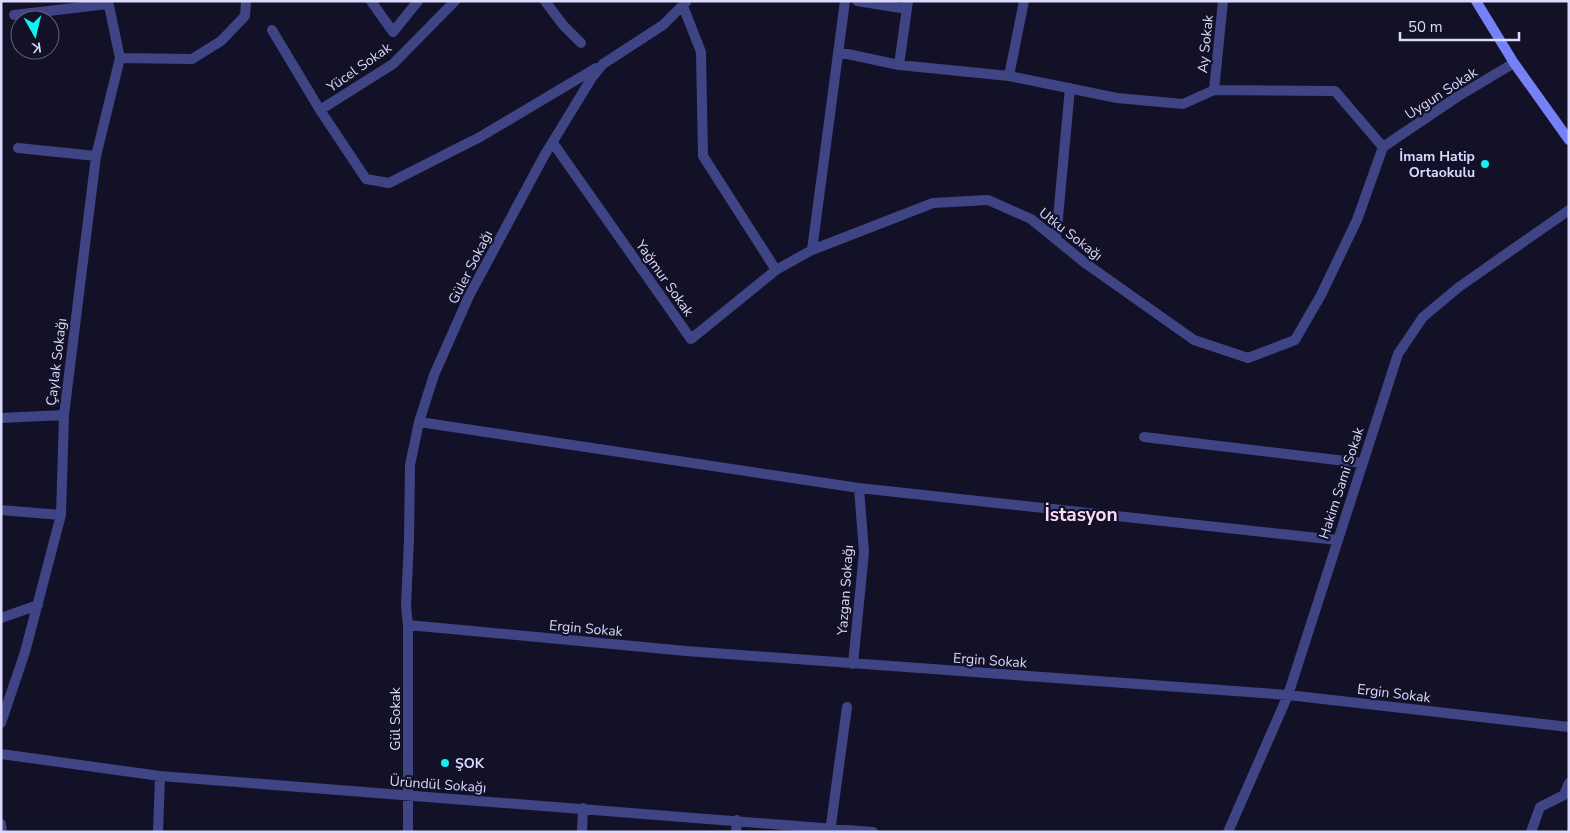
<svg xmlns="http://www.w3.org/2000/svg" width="1570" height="833" font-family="'Nunito Sans',sans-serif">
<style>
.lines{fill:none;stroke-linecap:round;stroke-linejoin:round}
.street{stroke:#3f4485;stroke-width:10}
.secondary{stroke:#7681f8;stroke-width:10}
.poi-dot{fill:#10f3f2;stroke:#131128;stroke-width:2}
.labels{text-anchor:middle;stroke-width:4.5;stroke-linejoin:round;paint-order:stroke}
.street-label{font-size:14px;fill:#dbdafd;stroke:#131128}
.poi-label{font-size:14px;font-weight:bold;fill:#dbdafd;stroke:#131128;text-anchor:end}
.district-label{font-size:19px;font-weight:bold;fill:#fddcf5;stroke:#131128}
</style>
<rect width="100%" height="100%" fill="#131128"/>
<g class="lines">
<path class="street" d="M 371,1 L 393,32 L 418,1
M 545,1 L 563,25 L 581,43
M 857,1 L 907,9
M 683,6 L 701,52 L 703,156 L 776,270 L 812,250 L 933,203 L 988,200 L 1031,219 L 1085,263 L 1194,340 L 1248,358 L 1295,340 L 1321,295 L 1357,220 L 1383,147
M 14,15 L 108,4
M 272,30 L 320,110 L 366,179 L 389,183 L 480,137 L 596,68
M 838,52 L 899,65 L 1009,76 L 1117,98 L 1183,104 L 1214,90 L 1335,91 L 1383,147
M 120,58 L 192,59 L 221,41 L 245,16 L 246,1
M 899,65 L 908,1
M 1009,76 L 1024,1
M 1214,90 L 1223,1
M 320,110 L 393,64 L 455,1
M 553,143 L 691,339 L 776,270
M 1383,147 L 1457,97 L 1514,63
M 18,148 L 96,156
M 1056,239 L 1070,88
M 812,250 L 845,1
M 1,418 L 64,415
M 419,422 L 859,488 L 1337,540
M 1144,437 L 1362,463
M 1,510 L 61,515
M 1,618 L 38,605
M 408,625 L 686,651 L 1288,695 L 1569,727
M 853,664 L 864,552 L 859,488
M 1,723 L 25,652 L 61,515 L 64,415 L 96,156 L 120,58 L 108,1
M 1,754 L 160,776 L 873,832
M 1,824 L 2,832
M 158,832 L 160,776
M 408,832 L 408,625 L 406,606 L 409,539 L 410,465 L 419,422 L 434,375 L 469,296 L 544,156 L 591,79 L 603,64 L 663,25 L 686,2
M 582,832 L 583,808
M 736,832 L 737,820
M 830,832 L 847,707
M 1228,832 L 1288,695 L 1398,354 L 1423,317 L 1459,287 L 1569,210
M 1531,832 L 1540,807 L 1564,795 L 1569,783"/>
<path class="secondary" d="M 1476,1 L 1514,63 L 1569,140"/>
</g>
<g class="poi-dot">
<circle cx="1485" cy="164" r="5"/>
<circle cx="445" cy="763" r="5"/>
</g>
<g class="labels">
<g class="street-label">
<text transform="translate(1205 44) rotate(-84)" y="5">Ay Sokak</text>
<text transform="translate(359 67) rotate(-35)" y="5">Yücel Sokak</text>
<text transform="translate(1441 93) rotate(-33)" y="5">Uygun Sokak</text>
<text transform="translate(1071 234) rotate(38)" y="5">Utku Sokağı</text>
<text transform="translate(470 267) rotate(-63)" y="5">Güler Sokağı</text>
<text transform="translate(665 278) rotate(55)" y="5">Yağmur Sokak</text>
<text transform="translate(56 362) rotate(-83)" y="5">Çaylak Sokağı</text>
<text transform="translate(1341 483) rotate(-72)" y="5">Hakim Sami Sokak</text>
<text transform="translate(845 590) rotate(-86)" y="5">Yazgan Sokağı</text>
<text transform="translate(586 628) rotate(5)" y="5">Ergin Sokak</text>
<text transform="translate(990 660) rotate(4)" y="5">Ergin Sokak</text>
<text transform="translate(1394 693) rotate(7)" y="5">Ergin Sokak</text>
<text transform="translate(395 719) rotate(-90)" y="5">Gül Sokak</text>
<text transform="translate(438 784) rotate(4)" y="5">Üründül Sokağı</text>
</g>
<g class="poi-label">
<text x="1475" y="161">İmam Hatip<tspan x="1475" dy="16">Ortaokulu</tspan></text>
<text x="455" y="768" text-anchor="start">ŞOK</text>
</g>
<g class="district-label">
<text x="1081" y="521">İstasyon</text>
</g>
</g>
<rect width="1570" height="833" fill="none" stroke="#dbdafd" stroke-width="5"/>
<g transform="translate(35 35) rotate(172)"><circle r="24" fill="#131128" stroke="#63617d"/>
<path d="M0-4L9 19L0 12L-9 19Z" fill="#10f3f2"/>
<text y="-8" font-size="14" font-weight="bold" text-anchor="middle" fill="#dbdafd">K</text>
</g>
<path d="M1400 32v8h119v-8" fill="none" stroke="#dbdafd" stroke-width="2.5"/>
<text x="1408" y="32" font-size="15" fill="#dbdafd" stroke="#131128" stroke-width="4" paint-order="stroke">50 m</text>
</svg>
